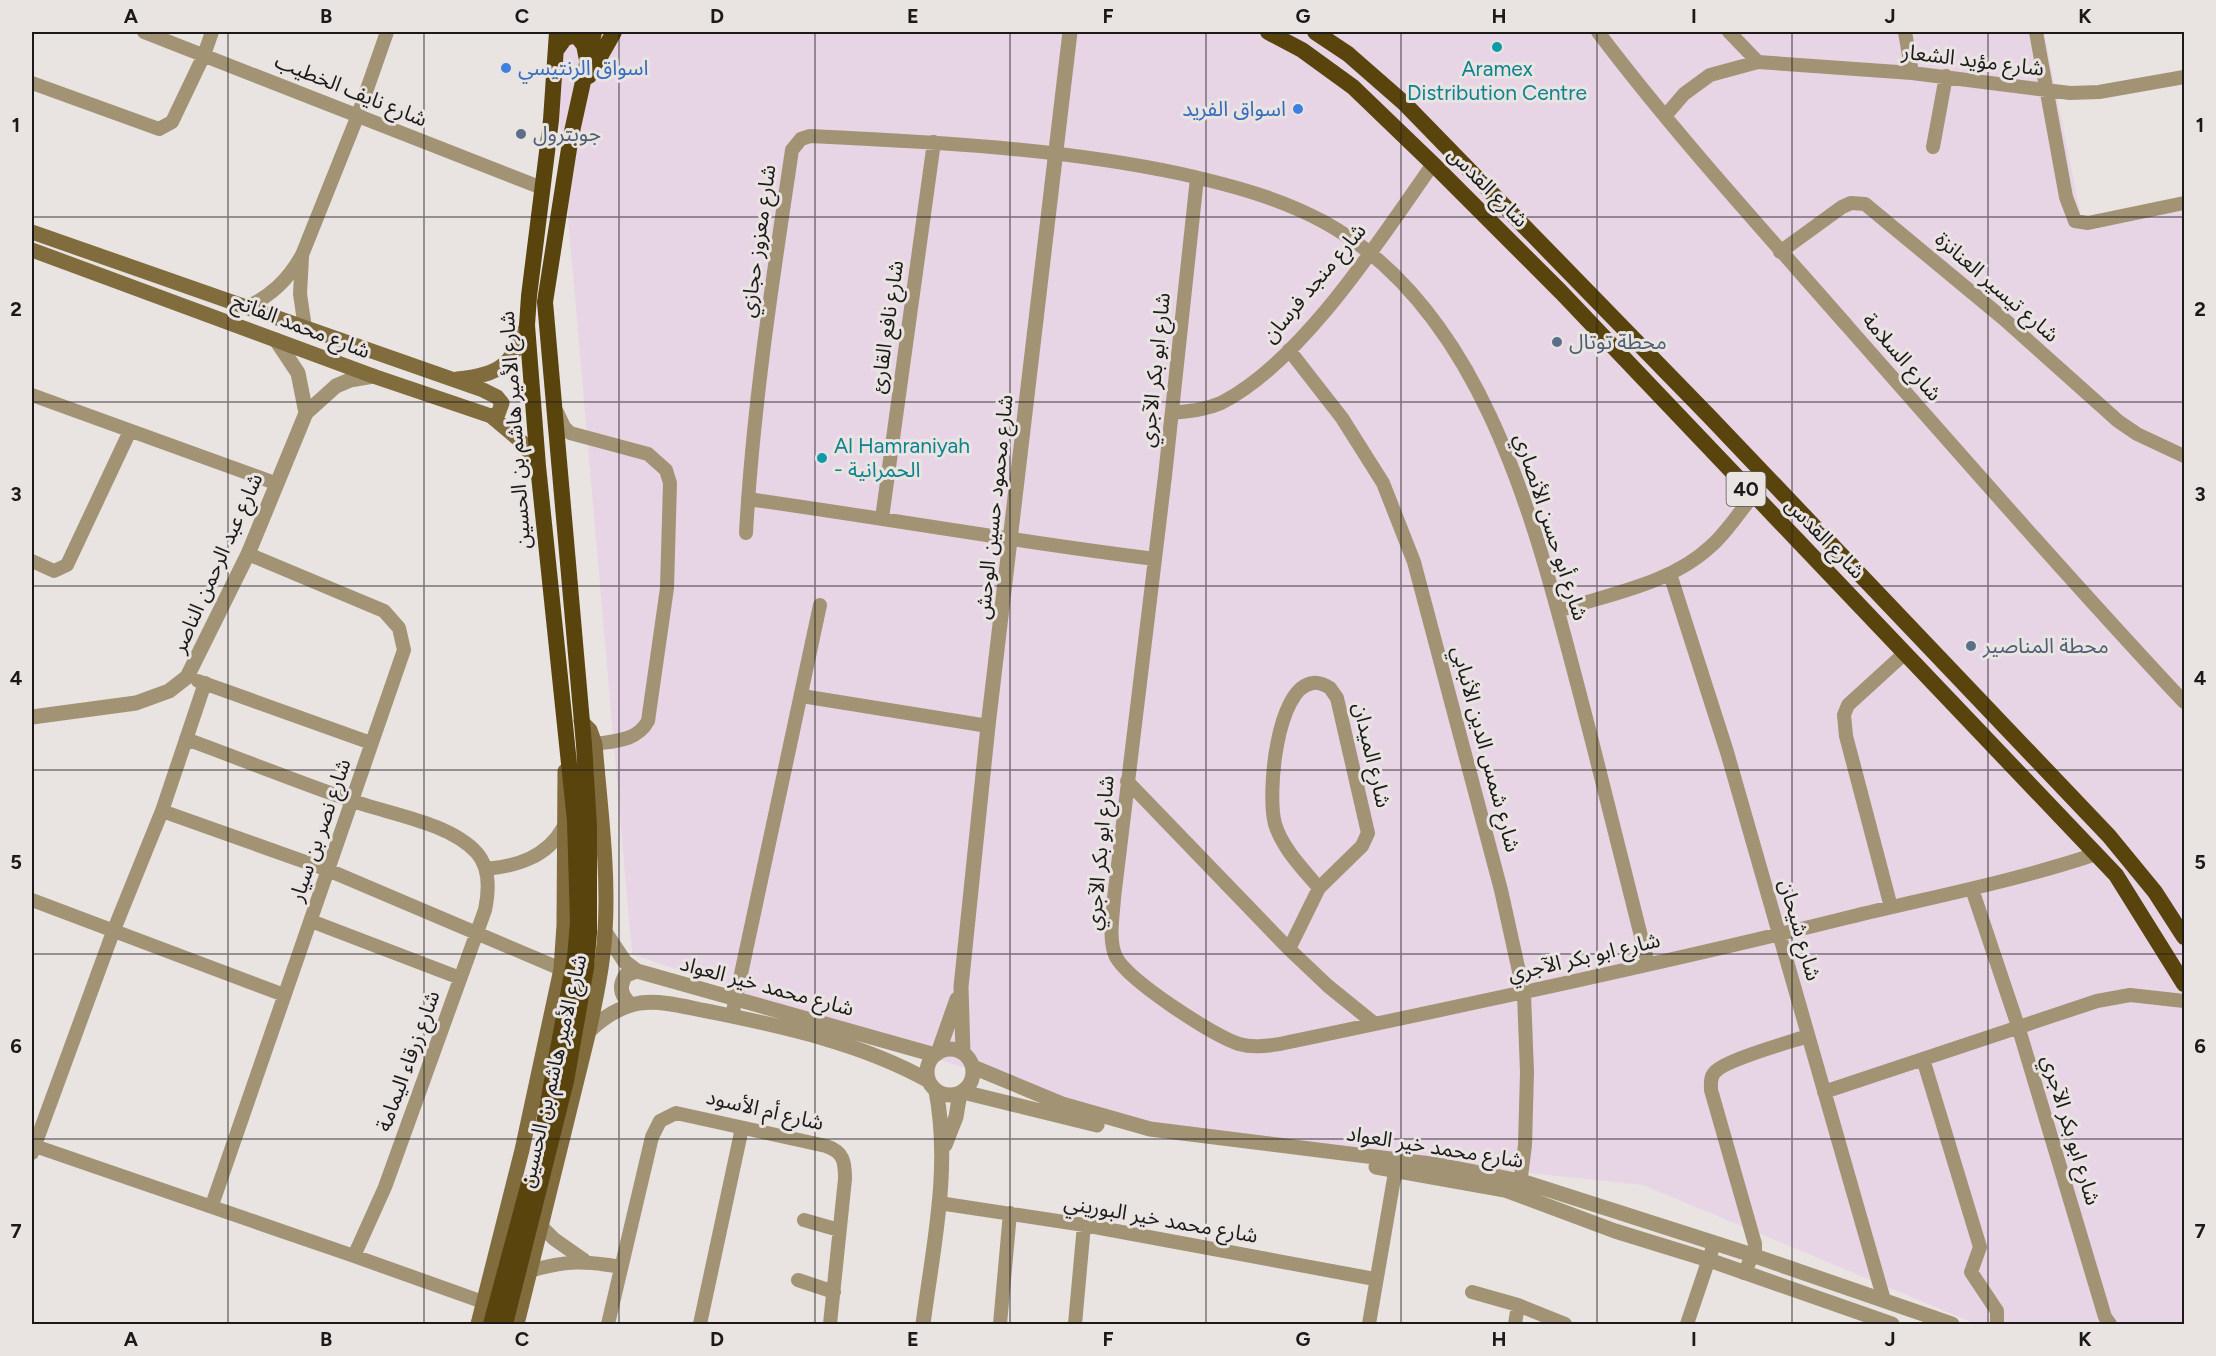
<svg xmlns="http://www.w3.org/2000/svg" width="2216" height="1356" font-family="Figtree,'Noto Sans Arabic',sans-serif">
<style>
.industrial{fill:#e7d5e5}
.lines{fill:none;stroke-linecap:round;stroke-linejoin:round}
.minor{stroke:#a29375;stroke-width:14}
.tertiary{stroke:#a29375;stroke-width:15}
.secondary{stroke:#816c3e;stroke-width:15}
.trunk{stroke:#5a440e;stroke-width:16}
.grid{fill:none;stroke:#1b1a19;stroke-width:1.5;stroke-opacity:0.55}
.culture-dot{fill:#0f9aa8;stroke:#e9e4e2;stroke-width:2}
.shop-dot{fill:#3f7fe0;stroke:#e9e4e2;stroke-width:2}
.service-dot{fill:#5c6f8a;stroke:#e9e4e2;stroke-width:2}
.labels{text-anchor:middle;stroke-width:6;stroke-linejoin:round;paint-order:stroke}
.shield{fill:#e9e4e2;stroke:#595755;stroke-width:1.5}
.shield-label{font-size:20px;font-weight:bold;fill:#1b1a19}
.street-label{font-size:21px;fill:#1b1a19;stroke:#e9e4e2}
.shop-label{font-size:21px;fill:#366cbe;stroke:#e9e4e2;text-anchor:start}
.culture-label{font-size:21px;fill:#0d838f;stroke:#e9e4e2}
.service-label{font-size:21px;fill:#4e5e75;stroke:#e9e4e2;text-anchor:start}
.neatline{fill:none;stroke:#1b1a19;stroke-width:2}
.grid-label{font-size:20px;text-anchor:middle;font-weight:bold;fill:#1b1a19}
</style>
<rect width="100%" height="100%" fill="#e9e4e2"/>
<path class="industrial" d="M 552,32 L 2044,32 L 2081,217 L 2184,197 L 2184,1324 L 1976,1324 L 1643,1185 L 1151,1132 L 632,954 Z"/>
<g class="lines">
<path class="minor" d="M 144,32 L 542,188
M 1598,32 C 1676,135 1764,231 1849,328 C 1960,454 2070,580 2184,702
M 1729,32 L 1758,62
M 1905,32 L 1912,73
M 2036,32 L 2066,197 L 2075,221 L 2088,223 L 2184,203
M 32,83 L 159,129 L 172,122 L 204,55 L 212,32
M 1666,115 L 1684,94 L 1710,75 L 1758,62 L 1912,73 L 2070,93 L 2099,92 L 2184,77
M 1933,147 L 1946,76
M 1197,178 L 1165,476 L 1114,898 C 1113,915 1108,941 1116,957 C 1129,981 1212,1035 1239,1044 C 1253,1048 1266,1046 1280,1044 C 1470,1004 1661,964 1850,917 C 1932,897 2015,881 2096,854
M 1780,252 L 1842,207 L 1851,203 L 1865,204 L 2004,319 L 2118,421 L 2137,434 L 2184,456
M 302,257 L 300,294 L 305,328
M 245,308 C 271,296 288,280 302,255 L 358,115 L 387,32
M 1289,350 L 1342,418 L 1383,483 L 1414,562 L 1501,890 L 1524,994 L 1527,1072 L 1525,1145 L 1519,1192
M 32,395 L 275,483
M 557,412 L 564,427 L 570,433 L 648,454 L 666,470 L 670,483 L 667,588 L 648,721 C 637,741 615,741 595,744
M 1172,413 C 1189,411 1205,410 1221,403 C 1302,362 1381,238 1433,164
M 748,499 C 884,518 1018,542 1155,559
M 882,518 L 934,142
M 746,533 C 753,405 773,277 792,150 L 801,139 L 810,136 C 935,142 1060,148 1182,174 C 1230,185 1280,198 1324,222 C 1484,310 1535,524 1578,687 C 1602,779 1625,871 1648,964
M 32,561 L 54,571 L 67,565 L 130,431
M 1670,574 L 1727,752 L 1884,1300
M 1558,611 C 1608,594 1671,584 1711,546 C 1727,532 1739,512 1753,496
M 198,681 L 371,743
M 802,696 L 988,726
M 1127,781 L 1289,949 L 1328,986 L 1375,1024
M 162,811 L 328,870 L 561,969
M 486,869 C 517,866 547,857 563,828
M 1972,889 L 2018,1026 L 2105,1317 L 2110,1324
M 32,900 L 284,995
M 1891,907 L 1846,736 L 1844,715 L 1848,705 L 1905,653
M 311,921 L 460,978
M 1289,949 L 1319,888 L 1362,846 L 1368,833 L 1337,698 L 1330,688 C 1325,685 1319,682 1313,683 C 1276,687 1267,796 1275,824 C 1282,848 1303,869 1319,888
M 732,1016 L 820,605
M 1923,1059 L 1980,1247 L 1971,1272 L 1997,1311 L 1997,1324
M 1824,1092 L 2097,1001 L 2130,995 L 2184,1001
M 32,1145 L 354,1256 L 385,1187 L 485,910 C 489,891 490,868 477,853 C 449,822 388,814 350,800 C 295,781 241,759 186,739
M 32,1153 L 113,932 L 162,811 L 205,683
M 939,1203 L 1084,1225 L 1375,1279
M 212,1205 L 404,650 L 399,628 L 384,611 L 248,554
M 804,1220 L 839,1230
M 541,1226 L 554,1239 L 584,1260
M 354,1256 L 483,1302
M 530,1271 C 565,1260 586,1261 621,1267
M 1744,1273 L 1755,1251 L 1755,1244 L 1711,1090 C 1711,1083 1710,1077 1715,1072 C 1725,1060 1790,1042 1808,1036
M 798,1280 L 834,1292
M 1472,1292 L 1518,1305 L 1565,1324
M 608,1324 L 652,1137 L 660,1121 L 676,1113 L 826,1146 C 844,1152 845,1162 845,1179 L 830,1324
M 700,1324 L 742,1128
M 1000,1324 L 1010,1213
M 1075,1324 L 1084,1225
M 1369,1324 L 1397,1161
M 1515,1324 L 1518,1305
M 1687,1324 L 1714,1244"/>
<path class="tertiary" d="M 276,340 L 298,373 L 306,413
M 32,717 L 136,703 L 169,691 L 187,677 L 248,554 L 306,413 L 336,386 L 350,380 L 373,376
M 605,932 L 625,962 L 637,971 L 935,1055
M 631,1005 C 621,996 618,987 626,975 L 637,971
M 589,1031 C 604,1017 619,1007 640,1003 C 664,1000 689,1008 712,1012 C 786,1027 863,1044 929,1081
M927 1072a23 23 0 1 1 46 0a23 23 0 1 1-46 0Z
M 938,1053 L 957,999
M 963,1053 L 961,987 L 988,726 L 1070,32
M 973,1067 L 1062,1104 L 1150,1129 L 1439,1165 L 1521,1181 L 1752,1255 L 1952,1324
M 963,1092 L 1097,1125
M 945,1145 L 956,1117 L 960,1093
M 1376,1167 L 1505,1190 L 1615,1231 L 1709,1260 L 1892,1324
M 923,1324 C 933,1247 951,1168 936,1091"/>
<path class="secondary" d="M 32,232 L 483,390 L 497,397 L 502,403 L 498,414 L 491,416
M 32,250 L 373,376 L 491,416 L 523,443 L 538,466
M 457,379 C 502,375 511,364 527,325
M 478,1324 L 522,1150 L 561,969 L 564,925 L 565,771
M 517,1324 L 589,1031 C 596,998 603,965 605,932 C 609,870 600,806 595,744 L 590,730 L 581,721"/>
<path class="trunk" d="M 1268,32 L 1302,50 L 1353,87 L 1433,164 L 1561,292 L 2116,875 L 2184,984
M 1315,32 L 1348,54 L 1404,103 L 1709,416 L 2109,836 L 2155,892 L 2184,937
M 557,49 L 565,38 L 576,35 L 584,45 L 587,60
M 589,76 L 614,32
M 543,1129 L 575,958 L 578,922 L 575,821 L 538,466 L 527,325 L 529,296 L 551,120 L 557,32
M 491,1324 L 529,1183
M 505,1324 L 566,1081 L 586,968 L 589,933 L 589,826 L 584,745 L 545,302 L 571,136 L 594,32"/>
</g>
<path class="grid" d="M 228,32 L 228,1324M 424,32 L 424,1324M 619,32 L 619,1324M 815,32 L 815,1324M 1010,32 L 1010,1324M 1206,32 L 1206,1324M 1401,32 L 1401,1324M 1597,32 L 1597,1324M 1792,32 L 1792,1324M 1988,32 L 1988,1324M 32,217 L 2184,217M 32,402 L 2184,402M 32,586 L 2184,586M 32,770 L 2184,770M 32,954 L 2184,954M 32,1139 L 2184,1139"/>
<g class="culture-dot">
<circle cx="1497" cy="47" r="6"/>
<circle cx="822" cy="458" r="6"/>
</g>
<g class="shop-dot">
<circle cx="506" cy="68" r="6"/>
<circle cx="1298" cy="109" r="6"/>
</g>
<g class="service-dot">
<circle cx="521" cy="134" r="6"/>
<circle cx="1557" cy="342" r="6"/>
<circle cx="1971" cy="646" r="6"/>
</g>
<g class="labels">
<rect class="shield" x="1726.5" y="472" width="39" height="34" rx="4.5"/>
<g class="shield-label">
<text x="1746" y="496">40</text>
</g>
<g class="street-label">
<text transform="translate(1973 60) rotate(7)" y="7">شارع مؤيد الشعار</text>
<text transform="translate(351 90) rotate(22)" y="7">شارع نايف الخطيب</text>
<text transform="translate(1488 187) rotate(45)" y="7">شارع القدس</text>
<text transform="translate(758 241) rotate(-82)" y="7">شارع معزوز حجازي</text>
<text transform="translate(1314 283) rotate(-50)" y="7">شارع منجد فرسان</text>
<text transform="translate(1997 287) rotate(41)" y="7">شارع تيسير العنانزة</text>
<text transform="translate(301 326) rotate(21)" y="7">شارع محمد الفاتح</text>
<text transform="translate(887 327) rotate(-82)" y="7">شارع نافع القارئ</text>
<text transform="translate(1902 357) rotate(49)" y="7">شارع السلامة</text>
<text transform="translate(1155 370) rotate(-84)" y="7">شارع ابو بكر الآجري</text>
<text transform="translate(515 430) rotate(-94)" y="7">شارع الأمير هاشم بن الحسين</text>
<text transform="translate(994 507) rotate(-84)" y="7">شارع محمود حسين الوحش</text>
<text transform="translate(1551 527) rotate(72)" y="7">شارع أبو حسن الأنصاري</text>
<text transform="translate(1825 538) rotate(46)" y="7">شارع القدس</text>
<text transform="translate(217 563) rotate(-66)" y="7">شارع عبد الرحمن الناصر</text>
<text transform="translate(1486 749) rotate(75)" y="7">شارع شمس الدين الأنبابي</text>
<text transform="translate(1372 755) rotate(77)" y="7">شارع الميدان</text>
<text transform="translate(320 830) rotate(-71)" y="7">شارع نصر بن سيار</text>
<text transform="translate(1100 853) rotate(-85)" y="7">شارع ابو بكر الآجري</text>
<text transform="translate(1800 930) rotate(74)" y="7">شارع شيحان</text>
<text transform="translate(1584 957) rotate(-13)" y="7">شارع ابو بكر الآجري</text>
<text transform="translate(767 986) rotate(15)" y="7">شارع محمد خير العواد</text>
<text transform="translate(408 1061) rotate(-70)" y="7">شارع زرقاء اليمامة</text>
<text transform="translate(553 1071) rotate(-77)" y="7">شارع الأمير هاشم بن الحسين</text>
<text transform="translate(765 1110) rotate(13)" y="7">شارع أم الأسود</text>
<text transform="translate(2071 1130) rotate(73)" y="7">شارع ابو بكر الآجري</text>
<text transform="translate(1435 1147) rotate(9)" y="7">شارع محمد خير العواد</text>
<text transform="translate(1161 1219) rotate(10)" y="7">شارع محمد خير البوريني</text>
</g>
<g class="shop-label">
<text x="518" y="75">اسواق الرنتيسي</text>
<text x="1286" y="116" text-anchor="end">اسواق الفريد</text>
</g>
<g class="culture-label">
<text x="1497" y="76">Aramex<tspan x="1497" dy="24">Distribution Centre</tspan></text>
<text x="834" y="453" text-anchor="start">Al Hamraniyah<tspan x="834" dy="24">- الحمرانية</tspan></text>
</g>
<g class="service-label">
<text x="533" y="141">جوبترول</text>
<text x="1569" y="349">محطة توتال</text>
<text x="1983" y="653">محطة المناصير</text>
</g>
</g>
<rect width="2216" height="1356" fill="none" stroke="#e9e4e2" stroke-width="66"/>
<rect x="33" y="33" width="2150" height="1290" class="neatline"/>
<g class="grid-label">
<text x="131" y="23">A</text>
<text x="326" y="23">B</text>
<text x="522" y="23">C</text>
<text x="717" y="23">D</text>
<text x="913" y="23">E</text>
<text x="1108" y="23">F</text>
<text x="1303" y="23">G</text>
<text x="1499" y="23">H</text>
<text x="1694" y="23">I</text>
<text x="1890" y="23">J</text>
<text x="2085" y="23">K</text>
<text x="16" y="132">1</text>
<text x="2200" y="132">1</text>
<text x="16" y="316">2</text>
<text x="2200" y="316">2</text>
<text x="16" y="501">3</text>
<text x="2200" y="501">3</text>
<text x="16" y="685">4</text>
<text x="2200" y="685">4</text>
<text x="16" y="869">5</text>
<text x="2200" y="869">5</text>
<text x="16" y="1053">6</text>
<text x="2200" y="1053">6</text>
<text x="16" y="1238">7</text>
<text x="2200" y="1238">7</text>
<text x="131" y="1346">A</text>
<text x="326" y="1346">B</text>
<text x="522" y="1346">C</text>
<text x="717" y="1346">D</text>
<text x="913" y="1346">E</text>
<text x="1108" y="1346">F</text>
<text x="1303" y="1346">G</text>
<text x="1499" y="1346">H</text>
<text x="1694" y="1346">I</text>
<text x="1890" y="1346">J</text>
<text x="2085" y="1346">K</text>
</g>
</svg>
